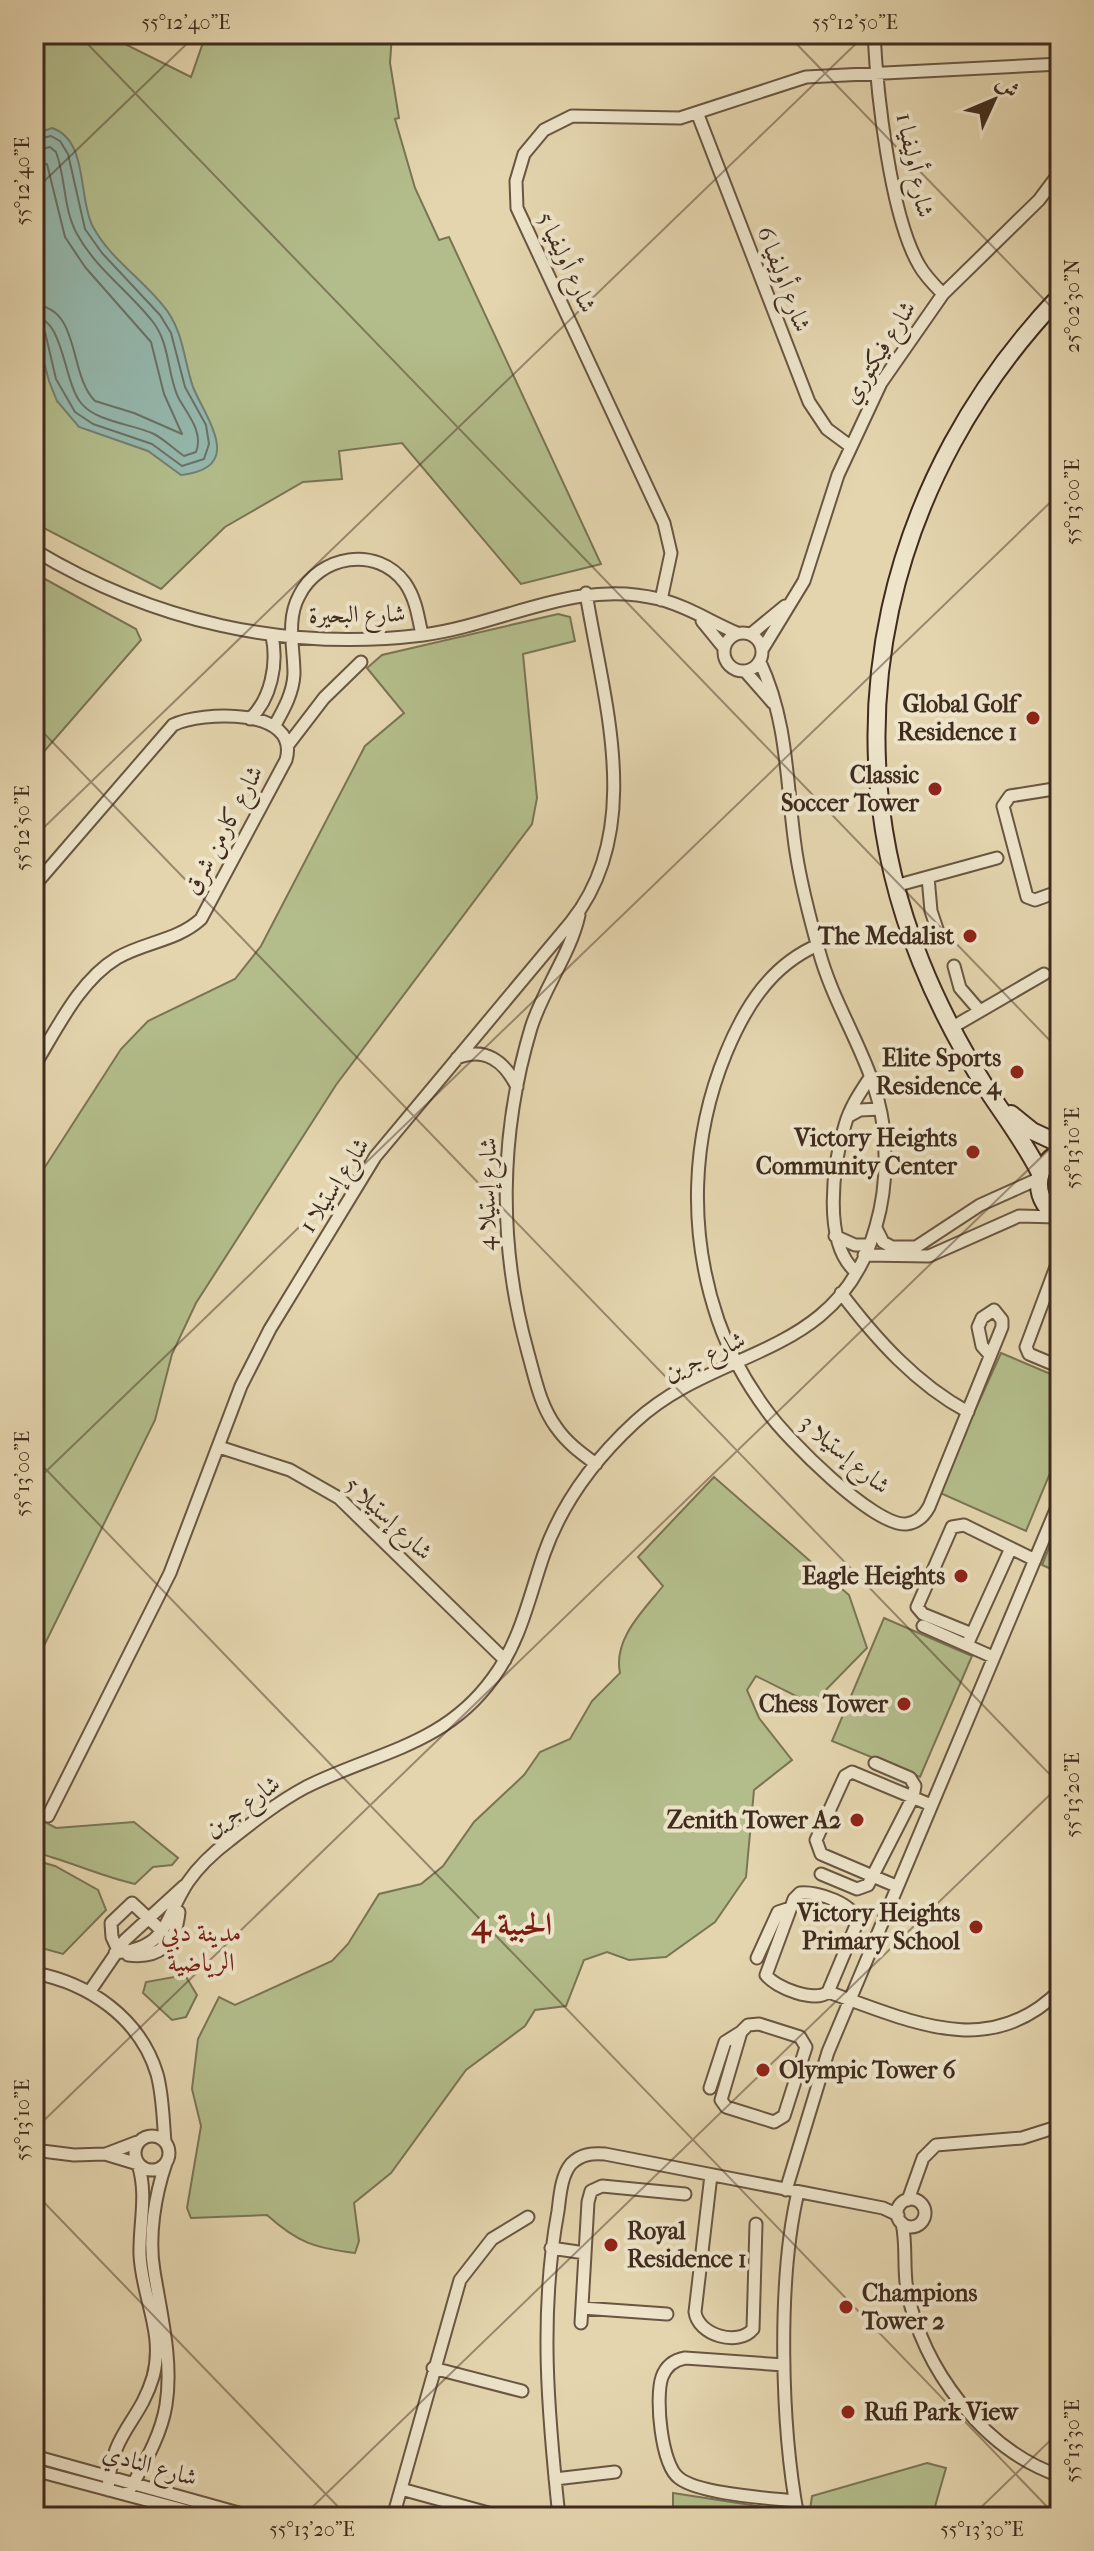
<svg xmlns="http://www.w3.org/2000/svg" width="1094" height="2551" font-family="'IM FELL French Canon',Amiri,serif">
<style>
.green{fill:#b3bd8b;stroke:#7a7454;stroke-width:2}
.water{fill:#95b8ad;stroke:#738074;stroke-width:2}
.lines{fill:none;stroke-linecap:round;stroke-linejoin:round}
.shore{stroke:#6a7266;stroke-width:2}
.street-casing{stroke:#695642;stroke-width:15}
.secondary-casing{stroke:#402b1e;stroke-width:20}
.street{stroke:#ede4ca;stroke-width:11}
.secondary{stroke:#ede4ca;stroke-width:16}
.ticks{fill:none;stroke:#402b1e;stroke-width:2;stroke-opacity:0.45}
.poi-dot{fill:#8f2418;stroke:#ede4ca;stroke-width:3}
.labels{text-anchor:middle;stroke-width:8;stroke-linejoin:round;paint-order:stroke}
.street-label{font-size:24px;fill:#402b1e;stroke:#ede4ca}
.poi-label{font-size:24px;font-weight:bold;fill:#402b1e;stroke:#ede4ca;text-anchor:end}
.neighbourhood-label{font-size:26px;fill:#7a1f14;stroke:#ede4ca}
.district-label{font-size:32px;font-weight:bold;fill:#7a1f14;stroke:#ede4ca}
.neatline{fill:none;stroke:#402b1e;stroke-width:3}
.ticks-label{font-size:20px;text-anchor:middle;fill:#402b1e}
</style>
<rect width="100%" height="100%" fill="#e4d5ae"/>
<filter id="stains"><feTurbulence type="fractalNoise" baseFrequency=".0025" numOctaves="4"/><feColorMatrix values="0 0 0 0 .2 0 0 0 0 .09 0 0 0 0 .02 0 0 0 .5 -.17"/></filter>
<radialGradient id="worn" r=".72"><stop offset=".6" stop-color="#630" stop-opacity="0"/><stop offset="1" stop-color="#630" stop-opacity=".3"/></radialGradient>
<path class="green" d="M 34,34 L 105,34 L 191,77 L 206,34 L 392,34 L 390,63 L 399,118 L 395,119 L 415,188 L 439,240 L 449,237 L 601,564 L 521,584 L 402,443 L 339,451 L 342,479 L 303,482 L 225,527 L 161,589 L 34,523 Z
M 602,34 L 689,34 C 660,43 630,46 602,34 Z
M 34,573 L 136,629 L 141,640 L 34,763 Z
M 558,614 L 570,617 L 575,641 L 523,654 L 537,798 L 532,824 L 336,1085 L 196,1303 L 172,1354 L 155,1420 L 34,1666 L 34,1184 L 121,1049 L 148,1021 L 235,979 L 261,946 L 365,746 L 404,713 L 367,668 L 382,655 Z
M 1001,1353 L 1060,1378 L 1060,1449 L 1026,1531 L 938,1492 Z
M 714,1477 L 849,1595 L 867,1648 L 812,1704 L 756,1676 L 747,1690 L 759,1718 L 792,1760 L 754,1790 L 746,1877 L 715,1922 L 666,1957 L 629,1960 L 607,1952 L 584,1960 L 566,2006 L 535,2010 L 525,2026 L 466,2070 L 391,2173 L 354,2203 L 359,2241 L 355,2253 C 315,2248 298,2243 267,2215 L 191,2218 L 187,2208 L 201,2126 L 192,2089 L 198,2039 L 219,1997 L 235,2005 L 332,1961 L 348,1944 L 379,1894 L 421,1884 L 443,1866 L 474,1822 L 524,1775 L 540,1752 L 570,1739 L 592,1701 L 620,1673 C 613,1639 643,1611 663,1586 L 638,1557 Z
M 1060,1521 L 1060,1573 L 1042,1565 Z
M 884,1618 L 972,1656 L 920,1777 L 832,1741 Z
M 34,1816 L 56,1828 L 134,1822 L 178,1858 L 172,1865 L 153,1867 L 135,1884 C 100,1876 69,1861 34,1852 Z
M 34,1860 L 55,1866 L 98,1890 L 106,1910 L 63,1954 L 34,1946 Z
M 185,1975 L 197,1995 L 186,2017 L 172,2020 L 143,1993 L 146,1982 Z
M 927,2463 L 946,2468 L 932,2517 L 809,2517 L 812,2496 Z
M 673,2493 L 764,2507 L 771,2517 L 673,2517 Z"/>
<path class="water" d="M 52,128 C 88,140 78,195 92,225 C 110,260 146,281 168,312 C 184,336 184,361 193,387 C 206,419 246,468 181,475 L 148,451 L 79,427 L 57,401 L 49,381 L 34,325 L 34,134 Z"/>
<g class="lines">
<path class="shore" d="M 34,140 L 51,136 L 60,141 L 68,154 L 85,229 L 102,253 L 160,315 L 171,333 L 185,387 L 206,425 L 209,444 L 204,459 L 182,466 L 152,444 L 93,424 L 75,412 L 56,379 L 45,332 L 34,327
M 34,151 L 50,147 L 56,152 C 66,178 63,209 77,234 C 96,269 129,291 153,322 C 170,344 167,373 178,397 C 187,414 204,432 196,452 L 184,456 C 174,449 165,440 154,434 C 133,424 96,422 81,403 C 63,381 64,318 34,317
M 34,163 L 47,164 L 65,237 L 85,267 L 151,342 L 164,394 L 182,434 L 134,413 L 95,401 C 68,374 81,307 34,305"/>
<g class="street-casing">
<path id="street" d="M 874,34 C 877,93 890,215 919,265 C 925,276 934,285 943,294
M 698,115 L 809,402 L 827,429 L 850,446
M 34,550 C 152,621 285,652 423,635 C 504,624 576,578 659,599 C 687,606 711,622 737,633
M 661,600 L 671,553 L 664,523 L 517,208 L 516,181 L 524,154 L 544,130 L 572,116 L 680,118 L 806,77 L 1060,64
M 702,621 L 724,648
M724 652a19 19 0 1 1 38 0a19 19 0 1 1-38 0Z
M 751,634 L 785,606
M 762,650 L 804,581 L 838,475 L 881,383 L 943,294 L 1039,200 L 1060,172
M 745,671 L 773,703
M 250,719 C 271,699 278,664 272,636
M 275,725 C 284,709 293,693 294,674 C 294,648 286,620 299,596 C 319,555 377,545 405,583 C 416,599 418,616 422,635
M 288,745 L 324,698 L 361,662
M 1060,788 L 1010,796 L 1003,806 L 1027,897 L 1035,900 L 1060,891
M 928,877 L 931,911 L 939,935
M 34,886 L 173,725 C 201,711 301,707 286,760 L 201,919 C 177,941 144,942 117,958 C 79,981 57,1029 34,1066
M 895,886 L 997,858
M 579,915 C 570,955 543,989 531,1028 C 499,1135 498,1246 528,1353 C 535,1378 540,1405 556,1427 C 567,1443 581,1453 596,1464
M 818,945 C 771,965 745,1007 726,1053 C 691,1138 688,1232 718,1320 C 729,1352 747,1384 767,1411 C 786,1438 873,1526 906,1524 C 917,1523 924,1516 929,1507 L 1002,1327 L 1002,1320 L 994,1310 L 982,1318 L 978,1327 L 982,1346 L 990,1355
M 954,966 L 960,988 L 979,1010
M 951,1028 L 1044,974
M 457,1058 C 485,1046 505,1062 517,1087
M 849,1116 L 860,1110 L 880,1109
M 876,1228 L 883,1242 L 892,1247 L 916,1247 L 980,1205 L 1038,1179
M 835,1236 L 855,1245 L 869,1245
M 864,1255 L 929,1256 L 1019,1216 L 1057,1217
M 1060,1256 L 1026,1347 L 1029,1354 L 1060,1367
M 856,1272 C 822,1243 833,1164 845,1125 C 850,1107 861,1091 871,1076
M 841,1293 C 876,1339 916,1384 968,1412
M 219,1447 L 290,1470 L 339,1498 L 505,1660
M 923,1626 L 993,1657
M 972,1634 L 923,1614 L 917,1607 L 952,1527 L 964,1525 L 1035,1560
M 967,1645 L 1011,1548
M 48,1816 L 170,1573 L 241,1386 L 270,1329 L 375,1157 L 571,922 C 646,828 603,699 586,593
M 821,1874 L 857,1889 L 868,1885 L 913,1797 L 915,1786 L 910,1778 L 875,1763
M 896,1886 L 821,1854 L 816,1840 L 845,1776 L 852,1772 L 931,1805
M 118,1950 L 112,1937 L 111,1923 L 132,1903 L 163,1932
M 115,1953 C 170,1947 163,1920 188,1882 C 199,1866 214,1852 230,1840 C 254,1821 278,1802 306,1787 C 376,1752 444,1746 493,1678 C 521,1640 529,1597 544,1554 C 562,1503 596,1458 635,1422 C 718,1345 839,1360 876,1226 C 885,1195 887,1158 883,1125 C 875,1063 835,1011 819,951 C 810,919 801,885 796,852 C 786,786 789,724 760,662
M 128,1955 C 159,1959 176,1944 179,1912
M 757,1958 L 778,1912 L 790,1908
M 34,1973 C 89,1983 140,2018 157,2074 C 163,2096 163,2120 165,2142
M 90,1991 L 125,1940 L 184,1886
M 828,1992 L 857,1923 C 856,1904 817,1891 800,1893 L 794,1899 L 766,1975 C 776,1988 815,2003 828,1992 C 909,2020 989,2062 1060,1990
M 759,2024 L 800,2037 L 806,2047 L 784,2116 L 774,2122 L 726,2107 L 721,2100 L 741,2032 L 748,2025 Z
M 710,2088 L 725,2042 L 741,2032
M135 2153a17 17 0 1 1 34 0a17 17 0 1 1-34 0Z
M 34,2150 L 74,2155 L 105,2154 L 138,2164 C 148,2195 139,2224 140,2255 C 142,2298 165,2333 153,2377 C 139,2424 111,2431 108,2490
M 106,2154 L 140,2141
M 711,2175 L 695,2312 C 698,2335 738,2347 753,2329 L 756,2224
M 786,2190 L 828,2052 L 1060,1500
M897 2213a14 14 0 1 1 28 0a14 14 0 1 1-28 0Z
M 908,2200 L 923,2158 L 936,2145 L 1022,2138 L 1060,2126
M 902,2223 C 907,2245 903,2267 907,2290 C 923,2369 983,2450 1060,2476
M 551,2248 L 585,2253
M 582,2308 L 667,2314
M 581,2323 L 588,2202 L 591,2191 L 602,2186 L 685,2194
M 784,2365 L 685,2358 C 674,2360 666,2366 662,2377 C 655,2397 661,2465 679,2478 C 699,2494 768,2498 795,2501
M 433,2368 L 522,2391
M 34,2456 L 253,2517
M 34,2470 L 210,2517
M 555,2479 L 615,2472
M 401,2489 L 503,2517
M 127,2495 C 142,2467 161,2437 166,2405 C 173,2361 161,2315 154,2271 C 148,2237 155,2195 166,2163
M 393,2517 L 460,2280 L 492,2239 L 528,2217
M 559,2517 C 548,2413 539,2314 558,2211 C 560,2196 561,2176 571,2164 C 581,2154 592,2153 605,2154 L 883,2208 L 898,2215
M 798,2517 C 781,2427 777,2281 798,2192"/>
</g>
<g class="secondary-casing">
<path id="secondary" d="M 1011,1114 L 1032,1131 L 1060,1144
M 1060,1152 C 1031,1167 1033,1203 1060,1218
M 1040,1173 C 1025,1143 1006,1118 988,1091 C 962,1050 939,1007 921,962 C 826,728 888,476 1060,296"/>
</g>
<use href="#street" class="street"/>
<use href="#secondary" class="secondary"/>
</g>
<path class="ticks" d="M 78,34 L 1060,1051M 787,34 L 1060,316M 34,191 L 197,34M 34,723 L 1060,1785M 34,837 L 866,34M 34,1457 L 1057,2517M 34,1483 L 1060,493M 34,2130 L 1060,1139M 34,2192 L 348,2517M 302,2517 L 1060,1785M 971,2517 L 1060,2431"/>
<g class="poi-dot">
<circle cx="1033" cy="718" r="8"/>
<circle cx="935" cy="789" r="8"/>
<circle cx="970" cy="936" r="8"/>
<circle cx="1017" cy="1072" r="8"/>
<circle cx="973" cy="1152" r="8"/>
<circle cx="961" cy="1576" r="8"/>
<circle cx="904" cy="1704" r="8"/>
<circle cx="857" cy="1820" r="8"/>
<circle cx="976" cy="1927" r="8"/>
<circle cx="763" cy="2070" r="8"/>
<circle cx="611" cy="2245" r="8"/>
<circle cx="846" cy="2307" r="8"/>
<circle cx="848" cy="2412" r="8"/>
</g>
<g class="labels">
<g class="street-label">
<text transform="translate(915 165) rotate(78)" y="8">شارع أوليفيا 1</text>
<text transform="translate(567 262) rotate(65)" y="8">شارع أوليفيا 5</text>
<text transform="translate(784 279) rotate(69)" y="8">شارع أوليفيا 6</text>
<text transform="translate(879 352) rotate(-58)" y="8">شارع فيكتوري</text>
<text transform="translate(357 614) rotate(-1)" y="8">شارع البحيرة</text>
<text transform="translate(223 830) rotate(-62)" y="8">شارع كارمن شرق</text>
<text transform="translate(334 1185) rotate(-57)" y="8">شارع إستيلا 1</text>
<text transform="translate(487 1194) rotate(-89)" y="8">شارع إستيلا 4</text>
<text transform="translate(704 1356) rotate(-25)" y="8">شارع جرين</text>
<text transform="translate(845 1454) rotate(40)" y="8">شارع إستيلا 3</text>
<text transform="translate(389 1518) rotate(43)" y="8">شارع إستيلا 5</text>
<text transform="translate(242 1806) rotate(-36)" y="8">شارع جرين</text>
<text transform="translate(150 2465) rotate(16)" y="8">شارع النادي</text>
</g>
<g class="poi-label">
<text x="1017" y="712">Global Golf<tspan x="1017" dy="28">Residence 1</tspan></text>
<text x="919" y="783">Classic<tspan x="919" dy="28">Soccer Tower</tspan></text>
<text x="954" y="944">The Medalist</text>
<text x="1001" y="1066">Elite Sports<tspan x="1001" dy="28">Residence 4</tspan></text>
<text x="957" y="1146">Victory Heights<tspan x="957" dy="28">Community Center</tspan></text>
<text x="945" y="1584">Eagle Heights</text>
<text x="888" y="1712">Chess Tower</text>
<text x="841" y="1828">Zenith Tower A2</text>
<text x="960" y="1921">Victory Heights<tspan x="960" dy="28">Primary School</tspan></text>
<text x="779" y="2078" text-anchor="start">Olympic Tower 6</text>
<text x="627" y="2239" text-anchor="start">Royal<tspan x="627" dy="28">Residence 1</tspan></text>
<text x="862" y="2301" text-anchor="start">Champions<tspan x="862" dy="28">Tower 2</tspan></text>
<text x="864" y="2420" text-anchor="start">Rufi Park View</text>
</g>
<g class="neighbourhood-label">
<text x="201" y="1941">مدينة دبي<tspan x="201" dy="30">الرياضية</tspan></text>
</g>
<g class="district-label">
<text x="512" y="1935">الحبية 4</text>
</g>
</g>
<rect width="1094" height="2551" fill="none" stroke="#e4d5ae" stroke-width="88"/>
<g transform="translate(994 100) rotate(46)" stroke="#ede4ca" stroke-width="6" paint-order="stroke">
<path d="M0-6L14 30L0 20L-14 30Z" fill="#402b1e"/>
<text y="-12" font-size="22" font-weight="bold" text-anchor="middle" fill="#402b1e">ش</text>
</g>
<rect x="44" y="44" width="1006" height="2463" class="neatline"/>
<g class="ticks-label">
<text x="186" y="29">55°12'40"E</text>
<text x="855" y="29">55°12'50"E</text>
<text transform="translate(22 181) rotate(-90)" y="7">55°12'40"E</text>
<text transform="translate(1072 306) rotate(-90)" y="7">25°02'30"N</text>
<text transform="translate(1072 502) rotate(-90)" y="7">55°13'00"E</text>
<text transform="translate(22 828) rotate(-90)" y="7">55°12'50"E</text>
<text transform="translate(1072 1148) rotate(-90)" y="7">55°13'10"E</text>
<text transform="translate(22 1474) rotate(-90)" y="7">55°13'00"E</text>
<text transform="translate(1072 1795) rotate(-90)" y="7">55°13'20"E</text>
<text transform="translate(22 2120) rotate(-90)" y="7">55°13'10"E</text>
<text transform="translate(1072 2441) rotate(-90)" y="7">55°13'30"E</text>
<text x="312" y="2536">55°13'20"E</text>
<text x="982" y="2536">55°13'30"E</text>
</g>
<rect width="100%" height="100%" filter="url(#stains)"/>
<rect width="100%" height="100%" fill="url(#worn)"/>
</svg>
